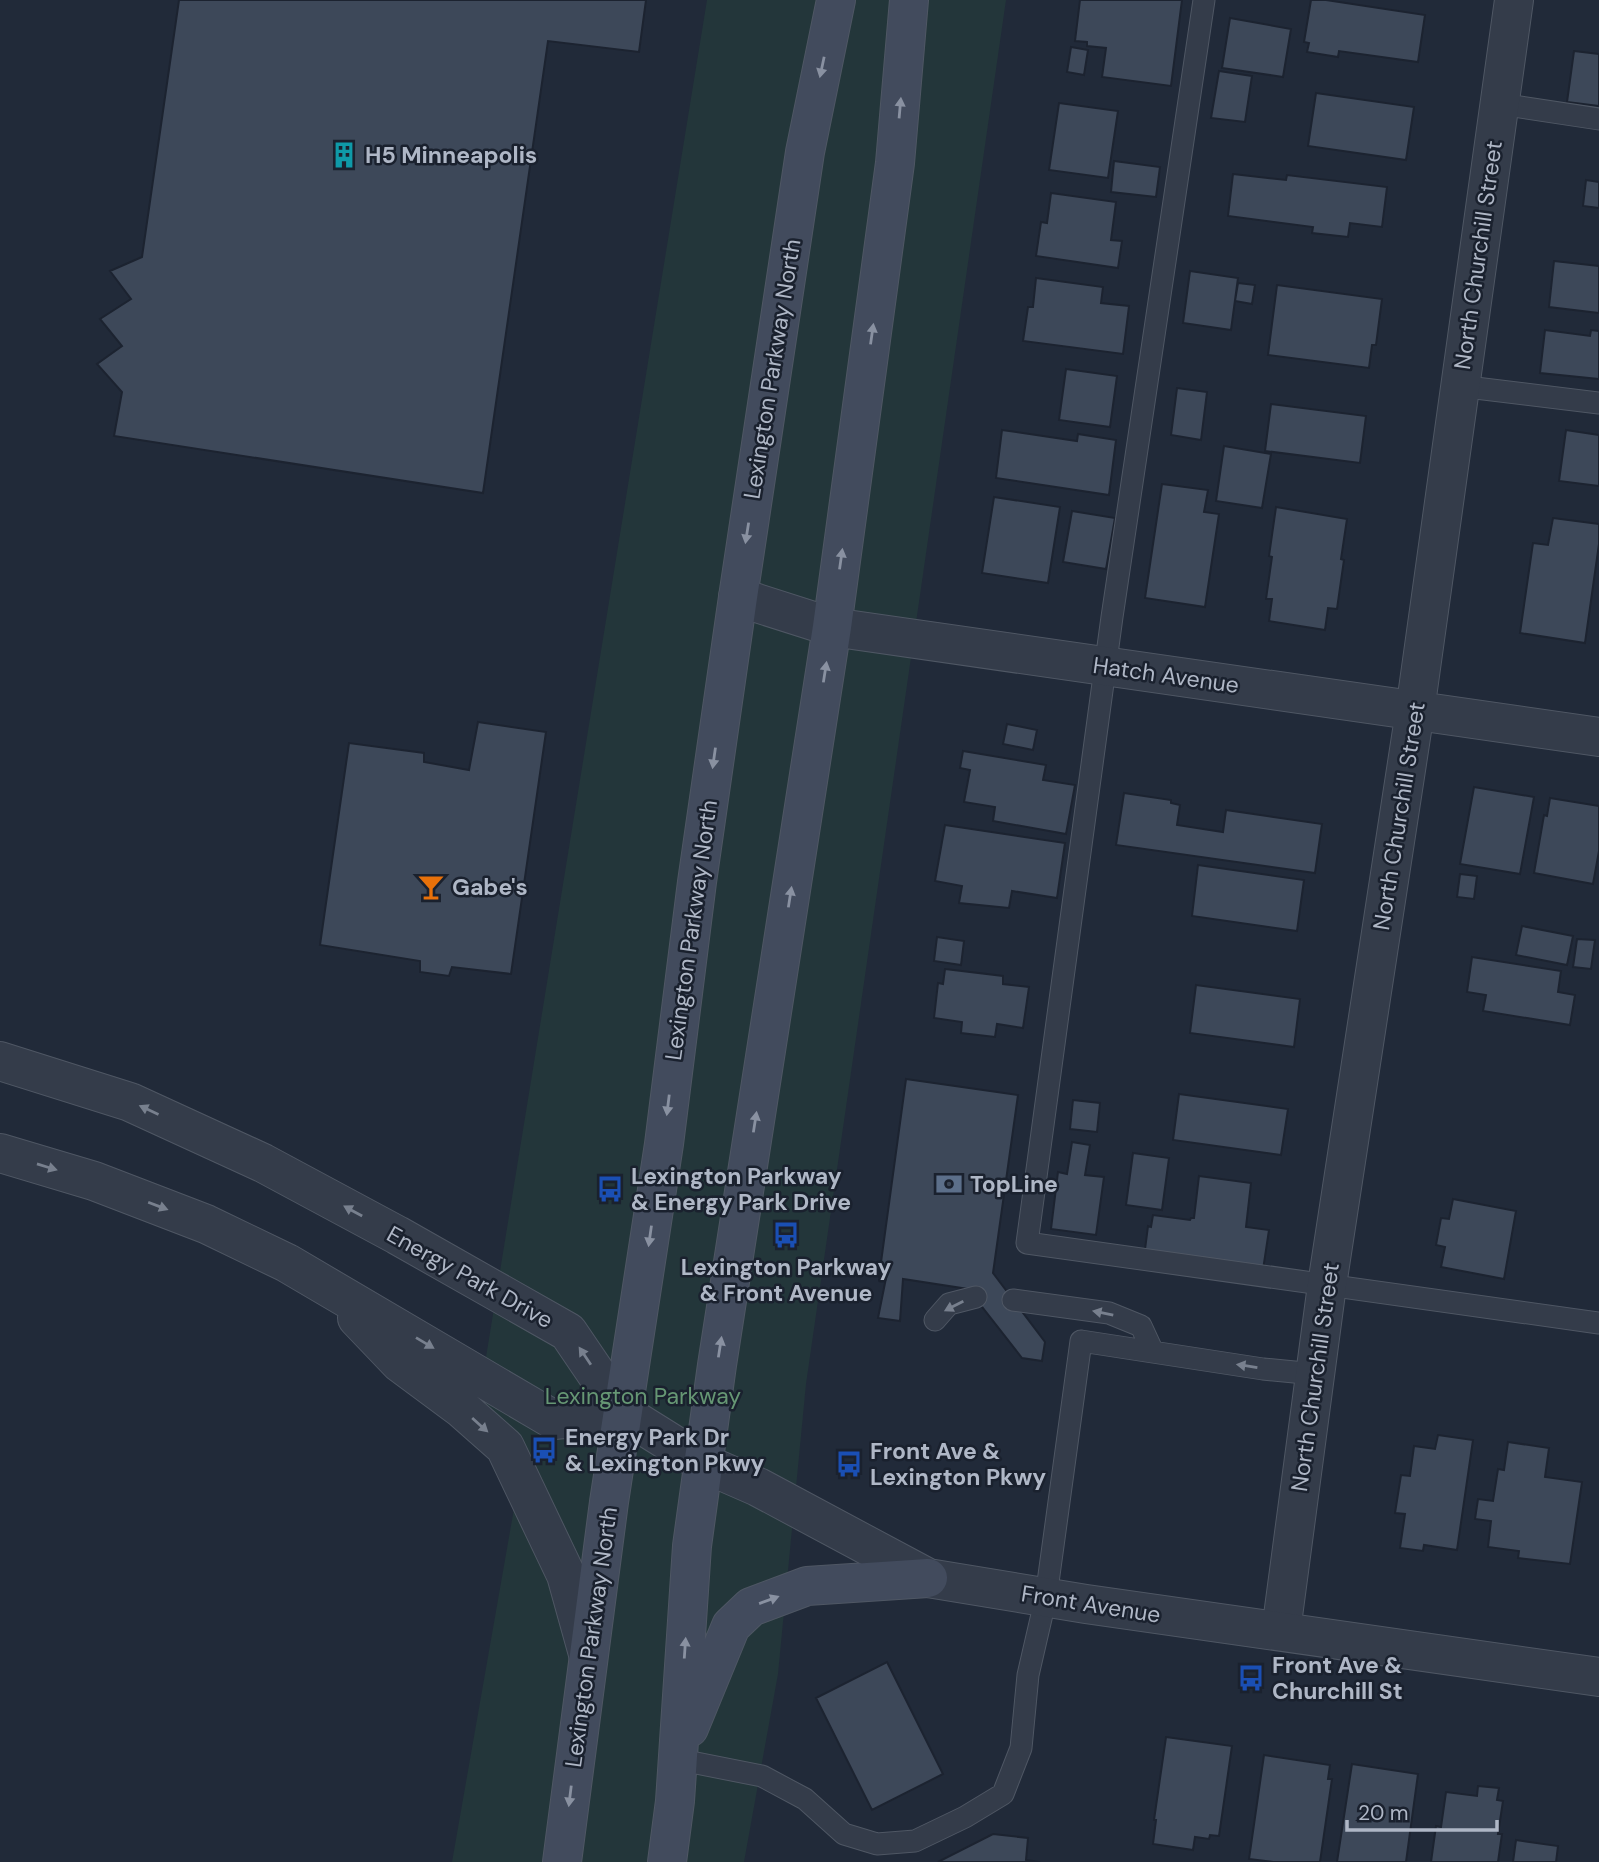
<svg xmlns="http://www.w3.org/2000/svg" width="1599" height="1862" font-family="'DM Sans',sans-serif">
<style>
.green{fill:#23363a}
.building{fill:#3d4859;stroke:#1c2330;stroke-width:2}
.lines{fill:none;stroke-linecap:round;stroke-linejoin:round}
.service-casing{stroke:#4f5764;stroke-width:23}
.minor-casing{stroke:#4f5764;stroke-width:40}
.tertiary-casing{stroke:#4f5764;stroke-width:40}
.secondary-casing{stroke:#4f5764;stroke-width:40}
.service{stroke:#343c4a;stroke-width:21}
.minor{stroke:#343c4a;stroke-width:38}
.tertiary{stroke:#343c4a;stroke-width:38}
.secondary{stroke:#424b5d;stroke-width:38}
.oneway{fill:#8991a1}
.oneway2{fill:#78808e}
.labels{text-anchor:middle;stroke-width:5;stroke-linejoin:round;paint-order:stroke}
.poi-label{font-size:23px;font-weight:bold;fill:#afb7c6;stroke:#1a212e;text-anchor:start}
.street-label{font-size:23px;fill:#afb7c6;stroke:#1a212e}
.park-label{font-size:23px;fill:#669774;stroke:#1a212e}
</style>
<rect width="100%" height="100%" fill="#212a39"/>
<path class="green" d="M 707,0 L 1006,0 L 806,1384 L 778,1674 L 744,1862 L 452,1862 L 516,1497 L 473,1437 Z"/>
<path class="building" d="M 179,0 L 646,0 L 639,52 L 548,41 L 483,493 L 114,436 L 122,392 L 97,364 L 122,346 L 100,319 L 131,299 L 110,271 L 142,257 Z
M 1080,0 L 1182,0 L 1171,86 L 1102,77 L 1106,48 L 1087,46 L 1087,42 L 1075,41 Z
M 1311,0 L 1326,0 L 1425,15 L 1418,62 L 1339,51 L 1338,57 L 1307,52 L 1309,43 L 1304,42 Z
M 1230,18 L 1291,29 L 1283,77 L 1222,68 Z
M 1071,47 L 1088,50 L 1084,75 L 1067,72 Z
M 1574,51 L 1599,54 L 1599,106 L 1567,102 Z
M 1219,71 L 1252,76 L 1245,122 L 1211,118 Z
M 1316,93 L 1414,107 L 1406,160 L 1308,146 Z
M 1059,103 L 1118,111 L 1108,178 L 1049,170 Z
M 1114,161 L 1160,167 L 1156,197 L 1111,192 Z
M 1233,174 L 1286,180 L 1287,175 L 1387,187 L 1382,227 L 1350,223 L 1348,237 L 1312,233 L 1313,227 L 1228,216 Z
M 1586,180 L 1599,182 L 1599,208 L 1583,206 Z
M 1051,193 L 1116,202 L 1111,240 L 1122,241 L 1118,268 L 1036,256 L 1041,222 L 1047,223 Z
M 1554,261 L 1599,266 L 1599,313 L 1549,307 Z
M 1190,271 L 1238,278 L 1231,330 L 1183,323 Z
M 1036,278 L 1103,287 L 1101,303 L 1129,306 L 1123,354 L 1023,341 L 1028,307 L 1033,307 Z
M 1238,283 L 1255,285 L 1252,304 L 1235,301 Z
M 1277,285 L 1382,299 L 1376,345 L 1372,345 L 1369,368 L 1268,355 Z
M 1545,330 L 1590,336 L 1591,330 L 1599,331 L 1599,379 L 1540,373 Z
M 1066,369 L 1117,376 L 1110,427 L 1059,420 Z
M 1177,388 L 1207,392 L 1201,440 L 1171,435 Z
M 1271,404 L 1366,416 L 1360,463 L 1265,451 Z
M 1002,430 L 1077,441 L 1078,434 L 1116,440 L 1109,495 L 996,478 Z
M 1566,430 L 1599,435 L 1599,486 L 1559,481 Z
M 1224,446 L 1271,454 L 1262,508 L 1216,501 Z
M 1162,484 L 1208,490 L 1204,512 L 1219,514 L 1205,607 L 1145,598 Z
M 994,497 L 1060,507 L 1048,583 L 982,573 Z
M 1276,507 L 1347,519 L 1341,559 L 1344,560 L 1337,609 L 1328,608 L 1325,630 L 1269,621 L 1272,599 L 1266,599 L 1272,557 L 1269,556 Z
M 1072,511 L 1115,518 L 1106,569 L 1063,562 Z
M 1553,518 L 1599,524 L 1599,544 L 1585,643 L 1520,633 L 1533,543 L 1548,545 Z
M 478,722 L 546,732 L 511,974 L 452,967 L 449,976 L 420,972 L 420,961 L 320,945 L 349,743 L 424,753 L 424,762 L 469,770 Z
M 1007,724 L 1037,730 L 1033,750 L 1003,744 Z
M 963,751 L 1046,765 L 1043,780 L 1075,785 L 1066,834 L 993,821 L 995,807 L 964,802 L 970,770 L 960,768 Z
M 1474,787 L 1534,797 L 1520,874 L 1460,864 Z
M 1124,793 L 1171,800 L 1171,803 L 1180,805 L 1177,825 L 1223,832 L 1226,810 L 1322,824 L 1315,873 L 1116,845 Z
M 1550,798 L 1599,806 L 1599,851 L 1593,884 L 1534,873 L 1544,815 L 1547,816 Z
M 945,825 L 1065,843 L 1057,898 L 1012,891 L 1009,908 L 959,903 L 962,886 L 935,881 Z
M 1198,865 L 1304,880 L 1297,931 L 1192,916 Z
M 1460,874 L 1477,876 L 1474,899 L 1457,897 Z
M 1522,926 L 1573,936 L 1567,965 L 1516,955 Z
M 937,937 L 964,941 L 961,965 L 934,961 Z
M 1577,939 L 1595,940 L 1591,969 L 1573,967 Z
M 1472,957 L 1561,971 L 1558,992 L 1575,995 L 1570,1025 L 1483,1011 L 1486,995 L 1467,992 Z
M 945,969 L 1003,976 L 1003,984 L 1029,987 L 1023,1028 L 997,1024 L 995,1037 L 961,1033 L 962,1022 L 934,1018 L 938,983 L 943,984 Z
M 1196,985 L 1300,999 L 1294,1047 L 1190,1033 Z
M 906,1079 L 1018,1095 L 993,1273 L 1045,1342 L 1042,1361 L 1022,1358 L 968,1289 L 903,1279 L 900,1321 L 878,1318 L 886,1278 L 879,1277 Z
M 1179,1094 L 1288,1109 L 1281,1155 L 1173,1140 Z
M 1073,1100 L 1100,1103 L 1097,1132 L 1070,1129 Z
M 1072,1142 L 1090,1145 L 1085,1175 L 1104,1177 L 1096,1235 L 1051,1229 L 1058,1172 L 1067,1174 Z
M 1133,1153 L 1169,1158 L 1162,1210 L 1126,1205 Z
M 1199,1176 L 1251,1183 L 1246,1227 L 1269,1230 L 1263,1270 L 1144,1257 L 1148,1226 L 1151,1227 L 1153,1215 L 1190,1220 L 1191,1218 L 1194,1218 Z
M 1453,1199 L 1516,1211 L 1504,1279 L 1441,1267 L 1445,1247 L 1436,1245 L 1441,1218 L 1449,1219 Z
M 1438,1435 L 1473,1440 L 1457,1550 L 1424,1545 L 1423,1551 L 1400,1548 L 1405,1514 L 1395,1513 L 1401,1475 L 1410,1476 L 1414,1446 L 1435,1449 Z
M 1508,1442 L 1549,1448 L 1545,1477 L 1582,1482 L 1570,1564 L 1518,1558 L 1519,1551 L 1488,1547 L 1491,1521 L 1475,1519 L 1478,1499 L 1493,1501 L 1498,1469 L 1504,1470 Z
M 887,1662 L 943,1774 L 872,1810 L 816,1698 Z
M 1166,1737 L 1232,1746 L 1219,1836 L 1210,1835 L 1209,1839 L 1195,1837 L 1193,1850 L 1153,1844 L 1156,1820 L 1154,1820 Z
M 1264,1755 L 1330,1765 L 1328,1779 L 1332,1779 L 1320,1862 L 1273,1862 L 1249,1859 Z
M 1352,1764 L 1418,1774 L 1406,1862 L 1337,1862 Z
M 1478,1786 L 1499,1788 L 1497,1800 L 1503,1801 L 1498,1834 L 1502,1834 L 1498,1862 L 1431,1862 L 1436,1826 L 1441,1827 L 1446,1792 L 1477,1796 Z
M 993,1834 L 1028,1838 L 1026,1860 L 1040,1862 L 938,1862 Z
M 1516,1840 L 1558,1846 L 1556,1862 L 1513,1862 Z"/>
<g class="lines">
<g class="service-casing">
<path id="service" d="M 1204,0 L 1112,617 L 1027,1243 L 1599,1323
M 1500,104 L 1599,119
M 1459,386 L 1599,403
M 1013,1300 L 1109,1313 L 1141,1326 L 1153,1352
M 935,1320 L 949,1304 L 976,1297
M 676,1759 L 762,1776 L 805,1799 L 844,1834 L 877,1844 L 915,1841 L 965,1817 L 1003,1794 L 1021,1748 L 1028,1675 L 1046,1597 L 1081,1341 L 1263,1369 L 1315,1374"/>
</g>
<g class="minor-casing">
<path id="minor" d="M 738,597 L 832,627 L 1599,737
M 1281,1631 L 1327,1285 L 1415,711 L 1514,0"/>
</g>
<g class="tertiary-casing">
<path id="tertiary" d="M 0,1061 L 130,1102 L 263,1163 L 397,1235 L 568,1332 L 623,1413 L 703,1463 L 758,1487 L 928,1578 L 1086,1604 L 1599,1677
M 0,1153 L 94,1181 L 206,1224 L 287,1263 L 554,1420 L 623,1413
M 357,1318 L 400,1363 L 462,1409 L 505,1447 L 566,1575 L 588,1654"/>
</g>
<g class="secondary-casing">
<path id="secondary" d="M 689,1728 L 731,1626 L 751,1607 L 807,1586 L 928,1578
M 562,1862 L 609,1502 L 664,1144 L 697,882 L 738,597 L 805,152 L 836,0
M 667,1862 L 675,1801 L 692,1546 L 717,1365 L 832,627 L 895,163 L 909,0"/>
</g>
<use href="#service" class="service"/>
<use href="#minor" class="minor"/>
<use href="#tertiary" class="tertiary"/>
<use href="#secondary" class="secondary"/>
</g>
<defs><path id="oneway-solid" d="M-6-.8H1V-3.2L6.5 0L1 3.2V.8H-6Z" transform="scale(1.75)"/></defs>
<g class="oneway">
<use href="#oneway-solid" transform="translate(822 67) rotate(102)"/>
<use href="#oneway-solid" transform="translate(900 108) rotate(-85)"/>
<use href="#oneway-solid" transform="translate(872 334) rotate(-82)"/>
<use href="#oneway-solid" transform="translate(747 533) rotate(99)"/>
<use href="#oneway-solid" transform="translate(841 559) rotate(-82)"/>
<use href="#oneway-solid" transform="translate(825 672) rotate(-81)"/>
<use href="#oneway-solid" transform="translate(714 758) rotate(98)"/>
<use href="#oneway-solid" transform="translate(790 897) rotate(-81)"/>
<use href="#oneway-solid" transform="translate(668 1105) rotate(97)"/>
<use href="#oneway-solid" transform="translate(755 1122) rotate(-81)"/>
<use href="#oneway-solid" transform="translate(650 1236) rotate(98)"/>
<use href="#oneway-solid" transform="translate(720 1347) rotate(-81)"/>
<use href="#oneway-solid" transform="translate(769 1600) rotate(-20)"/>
<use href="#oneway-solid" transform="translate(685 1648) rotate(-86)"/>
<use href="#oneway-solid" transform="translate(570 1796) rotate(97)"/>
</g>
<g class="oneway2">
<use href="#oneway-solid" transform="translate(149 1110) rotate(-155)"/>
<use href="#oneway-solid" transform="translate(47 1167) rotate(17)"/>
<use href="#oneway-solid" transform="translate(158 1206) rotate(21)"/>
<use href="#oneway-solid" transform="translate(353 1211) rotate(-151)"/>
<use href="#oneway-solid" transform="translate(954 1306) rotate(153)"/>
<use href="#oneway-solid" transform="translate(1103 1313) rotate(-168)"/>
<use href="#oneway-solid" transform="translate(425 1343) rotate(31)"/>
<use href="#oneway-solid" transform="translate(585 1356) rotate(-124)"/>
<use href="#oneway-solid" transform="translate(1247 1366) rotate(-171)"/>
<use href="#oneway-solid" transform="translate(480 1425) rotate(42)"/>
</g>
<defs>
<g id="building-bare" transform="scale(2.1)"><path d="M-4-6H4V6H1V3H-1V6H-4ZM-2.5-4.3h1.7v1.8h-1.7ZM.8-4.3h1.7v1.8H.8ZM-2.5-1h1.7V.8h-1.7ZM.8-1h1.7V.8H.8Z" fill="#0f9aa8" stroke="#1a212e" stroke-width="2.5" paint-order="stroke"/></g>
<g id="bar-bare" transform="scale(2.1)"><path d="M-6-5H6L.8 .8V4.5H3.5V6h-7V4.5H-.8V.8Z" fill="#e8710a" stroke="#1a212e" stroke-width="2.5" paint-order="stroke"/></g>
<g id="bank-bare" transform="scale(2.1)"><path d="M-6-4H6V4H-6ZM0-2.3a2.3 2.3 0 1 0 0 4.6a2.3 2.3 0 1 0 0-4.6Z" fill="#5c6f8a" stroke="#1a212e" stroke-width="2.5" paint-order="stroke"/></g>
<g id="bus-bare" transform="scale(2.1)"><path d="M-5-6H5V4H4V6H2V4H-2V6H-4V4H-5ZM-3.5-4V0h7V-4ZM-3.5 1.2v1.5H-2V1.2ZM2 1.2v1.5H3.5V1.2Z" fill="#1a4fb4" stroke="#1a212e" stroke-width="2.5" paint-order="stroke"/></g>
</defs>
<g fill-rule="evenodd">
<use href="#building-bare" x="344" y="155"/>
<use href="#bar-bare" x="431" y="887"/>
<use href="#bank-bare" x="949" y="1184"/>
<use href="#bus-bare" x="610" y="1189"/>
<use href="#bus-bare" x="786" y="1235"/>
<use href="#bus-bare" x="544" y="1450"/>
<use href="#bus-bare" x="849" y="1464"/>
<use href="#bus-bare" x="1251" y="1678"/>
</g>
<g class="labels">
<g class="poi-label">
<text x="365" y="163">H5 Minneapolis</text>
<text x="452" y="895">Gabe's</text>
<text x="631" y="1184">Lexington Parkway<tspan x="631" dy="26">&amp; Energy Park Drive</tspan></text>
<text x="970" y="1192">TopLine</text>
<text x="786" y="1275" text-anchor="middle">Lexington Parkway<tspan x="786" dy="26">&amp; Front Avenue</tspan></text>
<text x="565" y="1445">Energy Park Dr<tspan x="565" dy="26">&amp; Lexington Pkwy</tspan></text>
<text x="870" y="1459">Front Ave &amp;<tspan x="870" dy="26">Lexington Pkwy</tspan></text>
<text x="1272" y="1673">Front Ave &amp;<tspan x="1272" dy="26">Churchill St</tspan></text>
</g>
<g class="street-label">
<text transform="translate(1478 255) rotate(-82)" y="8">North Churchill Street</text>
<text transform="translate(772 369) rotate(-81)" y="8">Lexington Parkway North</text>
<text transform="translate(1166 675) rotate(8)" y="8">Hatch Avenue</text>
<text transform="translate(1399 816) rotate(-81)" y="8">North Churchill Street</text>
<text transform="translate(691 930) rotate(-82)" y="8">Lexington Parkway North</text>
<text transform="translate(470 1277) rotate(29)" y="8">Energy Park Drive</text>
<text transform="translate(1315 1377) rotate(-82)" y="8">North Churchill Street</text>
<text transform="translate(1091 1604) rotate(9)" y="8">Front Avenue</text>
<text transform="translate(591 1637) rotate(-82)" y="8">Lexington Parkway North</text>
</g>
<g class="park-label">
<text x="643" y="1404">Lexington Parkway</text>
</g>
</g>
<path d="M1347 1820v10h150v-10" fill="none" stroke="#afb7c6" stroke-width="3.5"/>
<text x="1358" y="1820" font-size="21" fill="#afb7c6" stroke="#1a212e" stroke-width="5" paint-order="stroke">20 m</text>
</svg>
